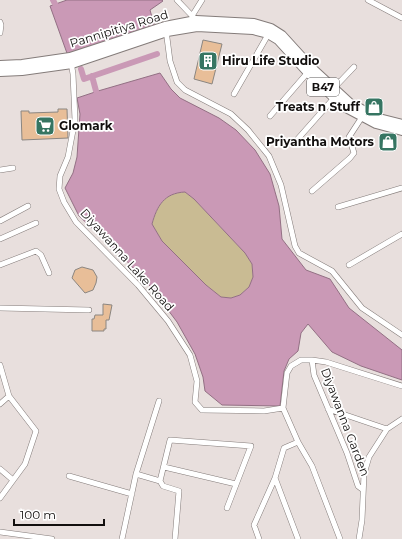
<svg xmlns="http://www.w3.org/2000/svg" width="402" height="539" font-family="Montserrat,sans-serif">
<style>
.green{fill:#c9bb93}
.water{fill:#ca99b6;stroke:#937084;fill-rule:evenodd}
.lines{fill:none;stroke-linecap:round;stroke-linejoin:round}
.canal{stroke:#ca99b6;stroke-width:6}
.building{fill:#e8be98;stroke:#8b8681}
.street-casing{stroke:#847c7a;stroke-width:6}
.primary-casing{stroke:#847c7a;stroke-width:10}
.street{stroke:#fff;stroke-width:5}
.primary{stroke:#fff;stroke-width:8}
.labels{text-anchor:middle;stroke-width:3.5;stroke-linejoin:round;paint-order:stroke}
.shield{fill:#fff;stroke:#595756;stroke-width:1}
.shield-label{font-size:11px;font-weight:bold;fill:#120f0e}
.street-label{font-size:12px;fill:#120f0e;stroke:#fff}
.poi-label{font-size:12px;font-weight:bold;fill:#120f0e;stroke:#fff;text-anchor:start}
</style>
<rect width="100%" height="100%" fill="#e8dfdd"/>
<path class="green" d="M 185,192 L 194,199 L 245,253 L 252,264 L 253,277 L 249,287 L 240,295 L 231,298 L 221,297 L 206,285 L 162,241 L 152,224 C 157,206 164,193 185,192 Z"/>
<path class="water" d="M 67,0 L 162,0 L 163,1 L 150,10 L 155,28 L 68,56 L 50,6 Z
M 160,73 L 171,89 L 180,98 L 219,118 L 236,130 L 255,150 L 270,174 L 279,206 L 282,239 L 306,270 L 330,279 L 349,308 L 402,350 L 402,380 L 361,366 L 332,352 L 308,324 L 301,333 L 298,351 L 289,359 L 284,371 L 280,406 L 222,405 L 205,391 L 203,377 L 195,354 L 177,322 L 150,286 L 121,255 L 79,216 L 65,188 L 73,173 L 77,157 L 80,114 L 77,98 L 98,91 ZM 185,192 L 194,199 L 245,253 L 252,264 L 253,277 L 249,287 L 240,295 L 231,298 L 221,297 L 206,285 L 162,241 L 152,224 C 157,206 164,193 185,192 Z"/>
<g class="lines">
<path class="canal" d="M 53,0 L 55,4
M 81,69 L 84,79 L 157,54
M 92,76 L 96,91"/>
</g>
<path class="building" d="M 203,40 L 222,44 L 212,84 L 194,79 Z
M 58,109 L 67,109 L 68,138 L 22,140 L 21,111 L 29,111 L 29,113 L 58,112 Z
M 82,267 L 93,270 L 97,277 L 96,283 L 93,290 L 85,293 L 72,278 L 75,270 Z
M 103,304 L 112,305 L 109,320 L 106,320 L 106,329 L 104,329 L 104,331 L 92,331 L 92,319 L 94,319 L 95,315 L 103,315 Z"/>
<g class="lines">
<g class="street-casing">
<path id="street" d="M 177,0 L 197,21
M 368,0 L 402,18
M 192,16 L 202,0
M 0,22 L 1,25 L 0,33
M 166,30 L 170,61 L 177,82 L 185,90 L 231,114 L 248,130 L 269,156 L 281,185 L 295,246 L 299,253 L 332,271 L 362,308 L 402,335
M 71,62 L 73,74 L 75,120 L 68,157 L 60,176 L 59,189 L 64,202 L 76,222 L 138,285 L 168,321 L 190,355 L 197,381 L 195,402 L 202,410 L 264,411 L 283,408
M 334,88 L 354,67
M 234,94 L 269,33
M 270,116 L 309,71
M 295,142 L 334,98
M 0,170 L 13,168
M 312,191 L 350,158 L 354,153 L 349,137 L 362,117
M 338,207 L 402,188
M 0,221 L 28,206
M 0,239 L 36,223
M 0,265 L 36,251 L 41,255 L 49,273
M 349,265 L 402,234
M 0,308 L 89,310
M 312,360 L 314,375 L 347,453 L 358,486 L 362,489
M 0,365 L 9,396 L 36,431 L 25,464 L 0,498
M 0,404 L 9,396
M 328,409 L 387,429
M 164,467 L 236,484
M 0,469 L 13,480
M 136,474 L 160,481
M 69,476 L 132,494
M 275,478 L 298,539
M 0,532 L 52,539
M 122,539 L 136,474 L 159,401
M 175,539 L 179,491 L 163,486 L 160,481 L 170,440 L 251,446 L 227,508
M 259,539 L 254,525 L 275,478 L 284,448 L 298,442
M 340,539 L 312,466 L 298,442 L 283,408 L 287,373 L 291,366 L 301,360 L 312,360 L 326,362 L 402,386
M 359,539 L 362,520 L 364,474 L 369,457 L 387,429 L 402,419"/>
</g>
<g class="primary-casing">
<path id="primary" d="M 0,65 L 22,64 L 70,57 L 165,26 L 196,20 L 254,23 L 271,28 L 282,35 L 312,68 L 350,103 L 379,118 L 402,124
M 0,72 L 22,71 L 72,64 L 167,32 L 197,27 L 253,30 L 268,34 L 278,40 L 308,73 L 334,98 L 346,108 L 376,124 L 402,131"/>
</g>
<use href="#street" class="street"/>
<use href="#primary" class="primary"/>
</g>
<defs>
<g id="building-square" transform="scale(1)"><rect x="-9" y="-9" width="18" height="18" rx="4" fill="#367562" stroke="#fff"/><path d="M-4-6H4V6H1V3H-1V6H-4ZM-2.5-4.3h1.7v1.8h-1.7ZM.8-4.3h1.7v1.8H.8ZM-2.5-1h1.7V.8h-1.7ZM.8-1h1.7V.8H.8Z" fill="#fff"/></g>
<g id="shop-square" transform="scale(1)"><rect x="-9" y="-9" width="18" height="18" rx="4" fill="#367562" stroke="#fff"/><path d="M-5-2.5h2.3a2.7 3.5 0 0 1 5.4 0H5L5.5 6h-11ZM-1.5-2.5h3a1.5 2.3 0 0 0-3 0Z" fill="#fff"/></g>
<g id="supermarket-square" transform="scale(1)"><rect x="-9" y="-9" width="18" height="18" rx="4" fill="#367562" stroke="#fff"/><path d="M-6-5.5h2.5l.6 2H6L4.5 2H-2.5L-4.4-4H-6ZM-1.5 3.2a1.3 1.3 0 1 0 .1 0ZM3 3.2a1.3 1.3 0 1 0 .1 0Z" fill="#fff"/></g>
</defs>
<g fill-rule="evenodd">
<use href="#building-square" x="208" y="61"/>
<use href="#shop-square" x="374" y="107"/>
<use href="#supermarket-square" x="45" y="126"/>
<use href="#shop-square" x="388" y="142"/>
</g>
<g class="labels">
<rect class="shield" x="307" y="78" width="32" height="18" rx="3"/>
<g class="shield-label">
<text x="323" y="91">B47</text>
</g>
<g class="street-label">
<text transform="translate(119 29) rotate(-17)" y="4">Pannipitiya Road</text>
<text transform="translate(127 260) rotate(48)" y="4">Diyawanna Lake Road</text>
<text transform="translate(345 422) rotate(69)" y="4">Diyawanna Garden</text>
</g>
<g class="poi-label">
<text x="222" y="65">Hiru Life Studio</text>
<text x="360" y="111" text-anchor="end">Treats n Stuff</text>
<text x="59" y="130">Glomark</text>
<text x="374" y="146" text-anchor="end">Priyantha Motors</text>
</g>
</g>
<path d="M14 519v6h90v-6" fill="none" stroke="#120f0e" stroke-width="2"/>
<text x="20" y="519" font-size="12" fill="#120f0e" stroke="#ffffff" stroke-width="3" paint-order="stroke">100 m</text>
</svg>
